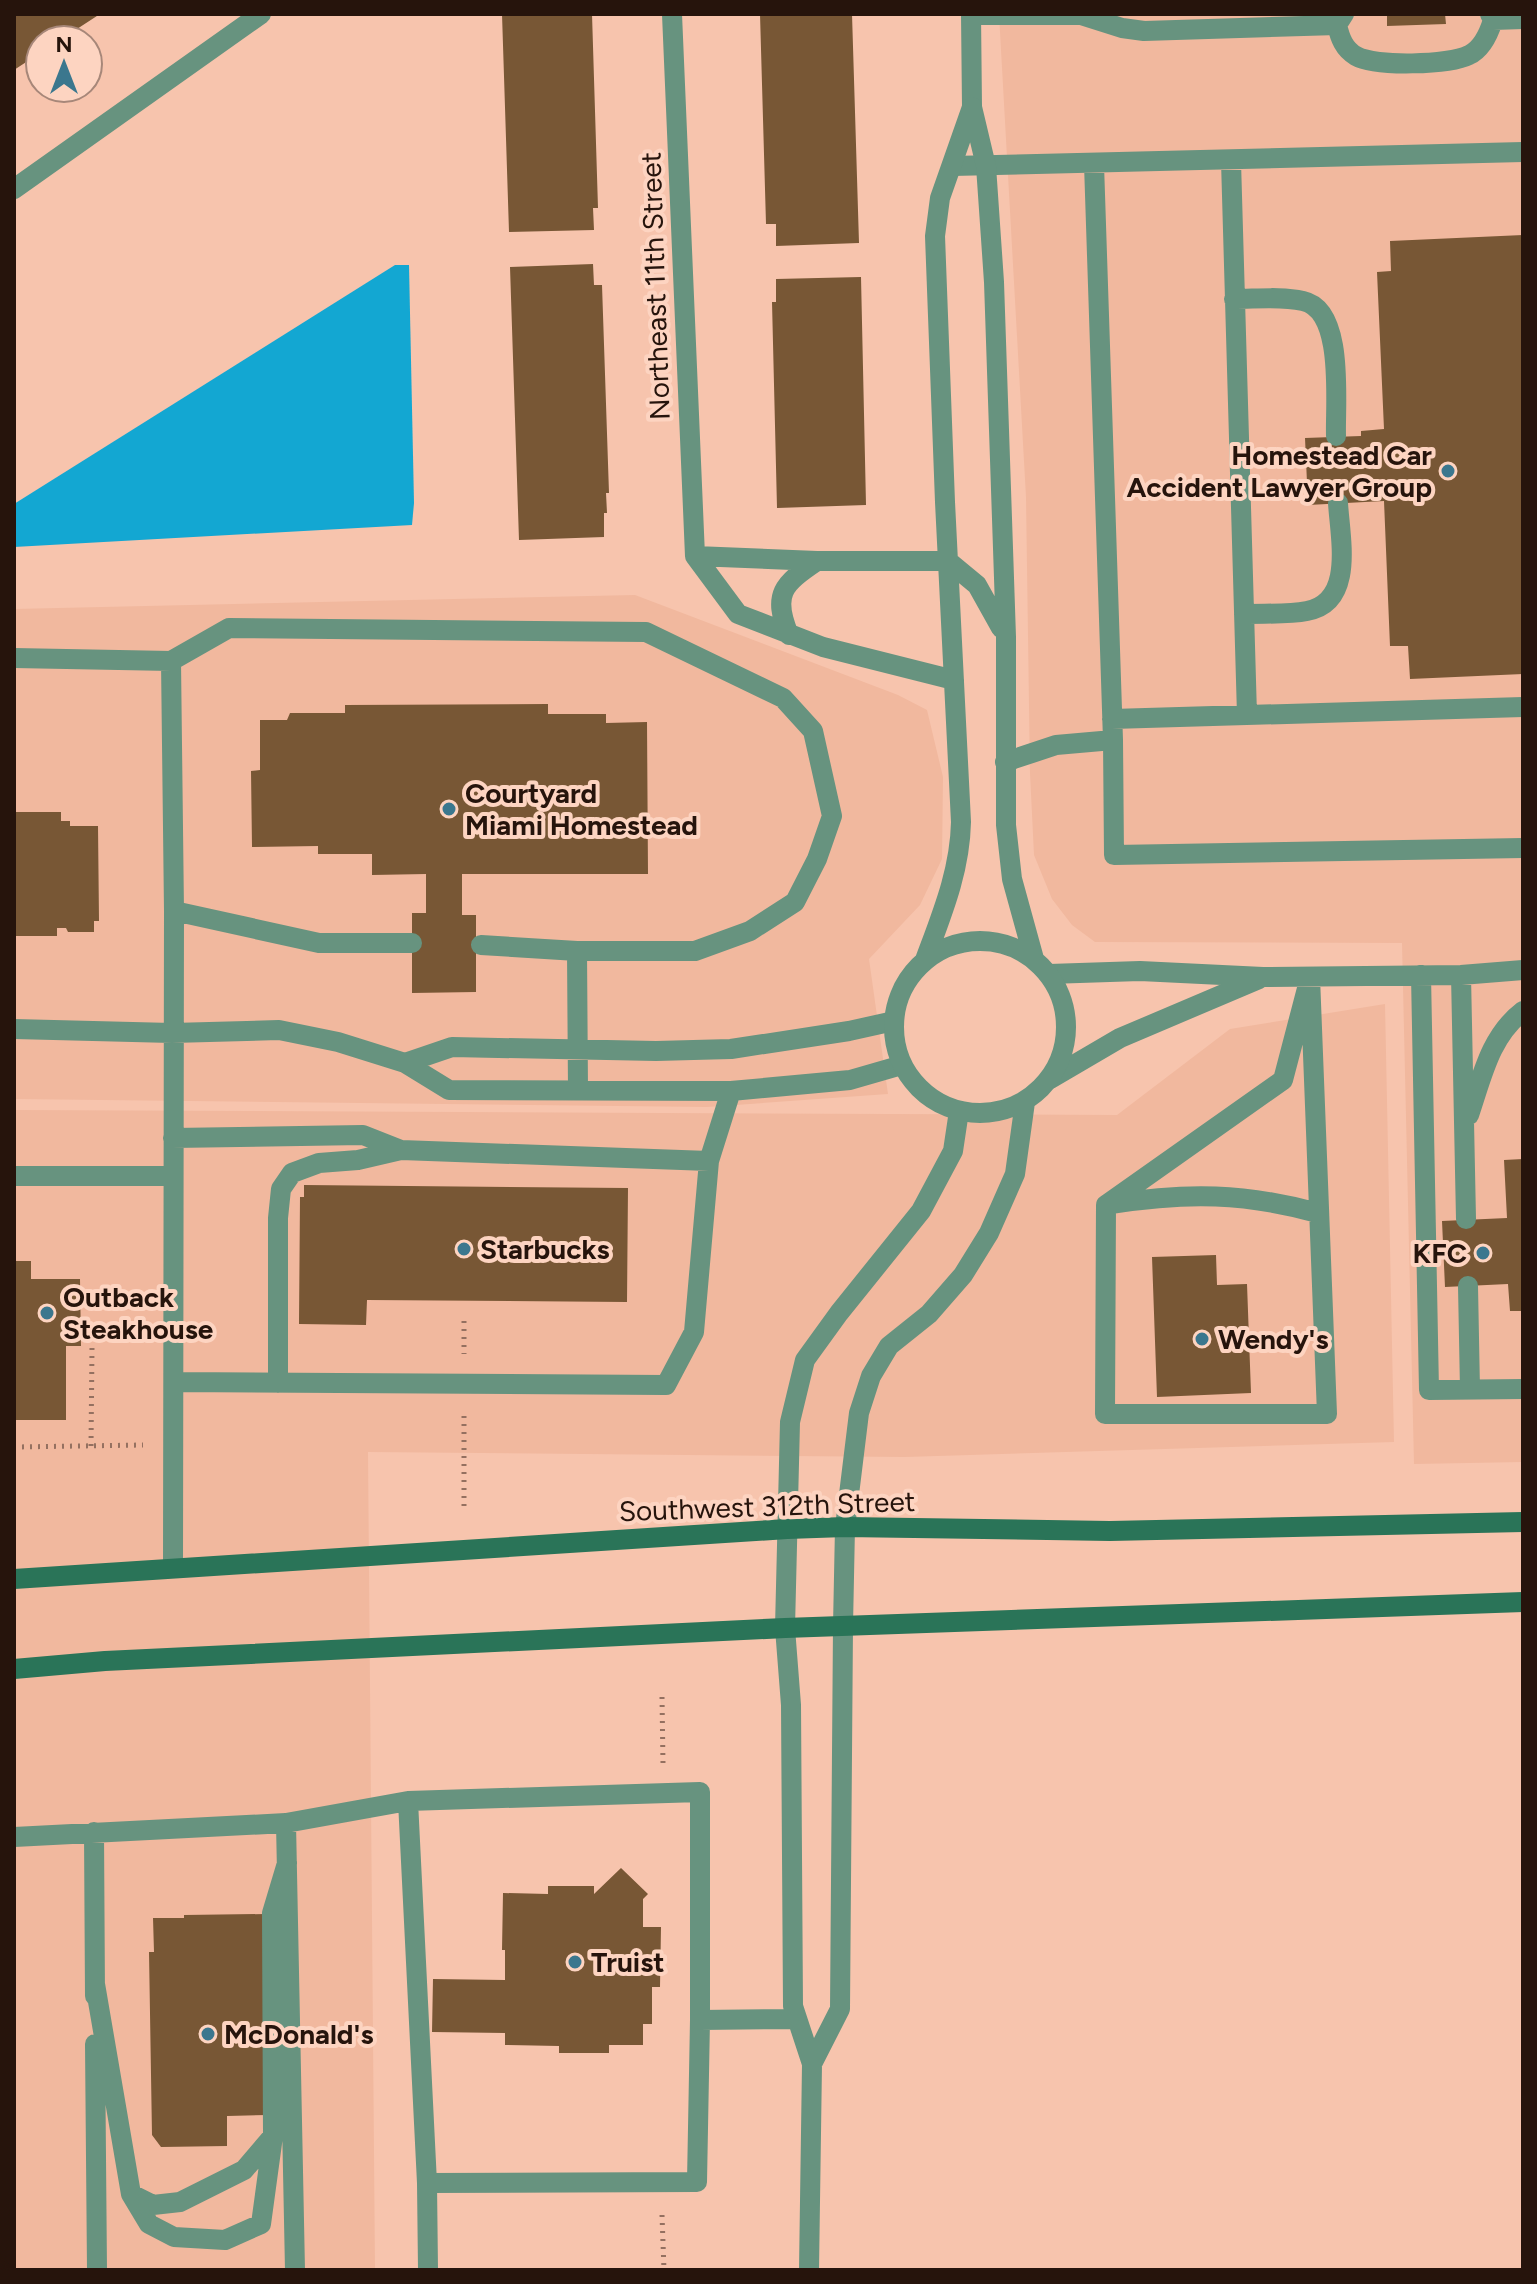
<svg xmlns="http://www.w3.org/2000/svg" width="1537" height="2284" font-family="Figtree,sans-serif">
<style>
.built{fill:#f1b89e}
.water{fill:#13a7d2}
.building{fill:#785735}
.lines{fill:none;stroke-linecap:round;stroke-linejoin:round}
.path{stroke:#947060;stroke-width:5;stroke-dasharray:2 6;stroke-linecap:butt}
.service{stroke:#67937f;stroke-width:20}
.minor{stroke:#67937f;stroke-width:20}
.secondary{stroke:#2a7458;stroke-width:20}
.poi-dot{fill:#3b778e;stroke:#fdd4c1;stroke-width:3}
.labels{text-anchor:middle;stroke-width:8;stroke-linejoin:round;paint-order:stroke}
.street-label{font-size:28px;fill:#26140c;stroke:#fdd4c1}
.poi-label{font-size:28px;font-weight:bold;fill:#26140c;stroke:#fdd4c1;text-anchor:start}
</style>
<rect width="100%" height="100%" fill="#f7c4ad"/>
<path class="built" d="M 999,14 L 1523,14 L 1523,1462 L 1414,1464 L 1402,943 L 1095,942 L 1072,925 L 1052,899 L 1034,855 L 1030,773 L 1026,497 Z
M 635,595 L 898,695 L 927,710 L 943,777 L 942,859 L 920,905 L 869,959 L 888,1094 L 707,1107 L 14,1099 L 14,609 Z
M 1385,1004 L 1394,1442 L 905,1457 L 368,1452 L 375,2270 L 14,2270 L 14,1110 L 1117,1115 L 1230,1029 Z"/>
<path class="water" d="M 395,265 L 409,265 L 414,503 L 412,525 L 14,547 L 14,504 Z"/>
<path class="building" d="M 14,14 L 100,14 L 60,40 L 40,40 L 40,53 L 14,70 Z
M 502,14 L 592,14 L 598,208 L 593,208 L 594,230 L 509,232 Z
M 760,14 L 852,14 L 859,243 L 776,246 L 776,224 L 766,224 Z
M 1387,14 L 1445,14 L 1446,24 L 1387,26 Z
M 1523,235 L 1523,674 L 1410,679 L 1408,646 L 1390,646 L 1384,501 L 1308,505 L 1305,438 L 1361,436 L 1361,431 L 1384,429 L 1377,272 L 1391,271 L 1390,241 Z
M 593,264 L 594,285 L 602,285 L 609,493 L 606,493 L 607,513 L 604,513 L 604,537 L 519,540 L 510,267 Z
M 861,277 L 866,505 L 777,508 L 772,302 L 776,302 L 776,279 Z
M 548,704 L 548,714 L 606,714 L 606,723 L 647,722 L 648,874 L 462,874 L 462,915 L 476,915 L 476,992 L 412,993 L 412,913 L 426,913 L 426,874 L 372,875 L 372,854 L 318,854 L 318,846 L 252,847 L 251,771 L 260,770 L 260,720 L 287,720 L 290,713 L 345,713 L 345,705 Z
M 14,812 L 61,812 L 61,821 L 70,821 L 70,826 L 98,826 L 99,921 L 94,921 L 94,932 L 68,932 L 66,928 L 57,928 L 57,936 L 14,936 Z
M 1523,1159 L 1523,1311 L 1510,1311 L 1508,1284 L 1445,1287 L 1442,1221 L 1507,1218 L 1504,1160 Z
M 304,1185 L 628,1188 L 627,1302 L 367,1300 L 366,1325 L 299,1324 L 300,1197 L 304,1197 Z
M 1216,1255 L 1217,1285 L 1247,1284 L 1251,1393 L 1157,1397 L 1152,1257 Z
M 14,1261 L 31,1261 L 31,1279 L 80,1279 L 81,1346 L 66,1346 L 66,1420 L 14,1420 Z
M 621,1868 L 648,1894 L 643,1899 L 643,1927 L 661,1927 L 660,1987 L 652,1987 L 652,2024 L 643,2024 L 643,2045 L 609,2045 L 609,2053 L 559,2053 L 559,2046 L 505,2045 L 505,2033 L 432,2032 L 433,1979 L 505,1980 L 505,1950 L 502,1950 L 503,1893 L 548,1894 L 548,1886 L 594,1886 L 594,1894 Z
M 265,1914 L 267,2115 L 227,2116 L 227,2146 L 161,2147 L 152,2135 L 149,1952 L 154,1952 L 153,1918 L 184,1918 L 184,1915 Z"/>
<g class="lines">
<path class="path" d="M 1271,492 L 1302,491
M 464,1321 L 464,1354
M 464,1416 L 464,1511
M 91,1446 L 92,1348
M 14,1447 L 143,1445
M 662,1697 L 663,1764
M 662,2215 L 664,2270"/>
<path class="service" d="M 971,14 L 972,107
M 1344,14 L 1337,25 C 1340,38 1344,49 1356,56 C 1375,67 1449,65 1469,55 C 1482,49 1489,33 1493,20 L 1490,14
M 971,15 L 1081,15 L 1122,28 L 1144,31 L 1337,25
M 1493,20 L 1523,19
M 1231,161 L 1247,715
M 1094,164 L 1113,740 L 1114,855 L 1523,848
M 952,166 L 1523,152
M 1234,299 C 1256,299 1281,296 1303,301 C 1345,310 1335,402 1336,436
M 1244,614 C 1264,613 1287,615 1307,611 C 1355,602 1340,538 1338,503
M 14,658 L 171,661 L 174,911 L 173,1567
M 171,661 L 229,628 L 646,632 L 783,698 L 813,731 L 832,816 L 817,859 L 795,902 L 750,931 L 695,951 L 577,951 L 481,945
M 1112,719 L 1523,707
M 1005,762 L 1056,745 L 1113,740
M 174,911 L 319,943 L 412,943
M 577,951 L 578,1090
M 1049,974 L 1140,971 L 1263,977 L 1461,975 L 1523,970
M 1421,975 L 1429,1390 L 1523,1389
M 1461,975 L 1466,1219
M 1310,977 L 1327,1414 L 1105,1414 L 1106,1205 L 1283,1080 Z
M 14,1029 L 172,1033 L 279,1030 L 338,1042 L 405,1063 L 449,1090 L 731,1091 L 850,1080 L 902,1065
M 405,1063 L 452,1047 L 656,1051 L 731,1049 L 849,1031 L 894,1021
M 1050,1079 L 1120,1038 L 1259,979
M 1469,1115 C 1482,1077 1490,1036 1523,1011
M 173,1138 L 363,1135 L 401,1150 L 709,1161
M 14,1176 L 173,1176
M 1112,1204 C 1187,1192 1245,1193 1318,1213
M 1468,1286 L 1470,1390
M 174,1382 L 666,1385 L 694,1332 L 709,1161 L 731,1091
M 278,1383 L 278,1218 L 281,1189 L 292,1173 L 319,1163 L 358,1160 L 401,1150
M 785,1628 L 791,1705 L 793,2006 L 812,2064 L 809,2270
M 408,1801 L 427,2183
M 286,1823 L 295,2270
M 94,1832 L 95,1996
M 14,1837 L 286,1823 L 408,1801 L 700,1792 L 700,2020 L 797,2019
M 95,1984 L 131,2194 L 149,2224 L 174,2237 L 225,2240 L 261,2224 L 273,2136 L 272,1913 L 287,1863
M 95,2044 L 97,2270
M 812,2064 L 840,2009 L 843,1626
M 131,2194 L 153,2205 L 180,2202 L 244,2170 L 273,2136
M 428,2270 L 427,2183 L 697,2182 L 700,2020"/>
<path class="minor" d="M 672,14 L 695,556
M 972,107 L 986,166 L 994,282 L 1006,637 L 1006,825 L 1012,879 L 1034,959
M 14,189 L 261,14
M 695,556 L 817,561 L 948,561 L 977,585 L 1001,628
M 695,556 L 738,614 L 823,647 L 954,680
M 789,635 C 772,594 783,584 817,561
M894 1027a86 86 0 1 1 172 0a86 86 0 1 1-172 0Z
M 925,960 C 942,914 960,871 961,822 L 945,502 L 935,236 L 940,198 L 972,107
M 843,1626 L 845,1527 L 859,1413 L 871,1376 L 889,1346 L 929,1314 L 963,1275 L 989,1233 L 1015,1174 L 1025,1102
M 785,1628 L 790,1422 L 805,1360 L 839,1313 L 921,1211 L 953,1151 L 959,1111"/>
<path class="secondary" d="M 14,1579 L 787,1529 L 845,1527 L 1110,1531 L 1523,1522
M 14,1669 L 105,1661 L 785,1628 L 1523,1602"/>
</g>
<g class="poi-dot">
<circle cx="1448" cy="471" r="8"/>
<circle cx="449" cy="809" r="8"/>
<circle cx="464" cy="1249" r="8"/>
<circle cx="1483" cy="1253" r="8"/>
<circle cx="47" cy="1313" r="8"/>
<circle cx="1202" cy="1339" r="8"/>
<circle cx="575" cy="1962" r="8"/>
<circle cx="208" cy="2034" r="8"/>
</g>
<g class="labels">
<g class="street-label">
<text transform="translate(655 286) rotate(-92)" y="10">Northeast 11th Street</text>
<text transform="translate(767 1506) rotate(-2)" y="10">Southwest 312th Street</text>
</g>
<g class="poi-label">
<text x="1432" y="465" text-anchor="end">Homestead Car<tspan x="1432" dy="32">Accident Lawyer Group</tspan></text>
<text x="465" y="803">Courtyard<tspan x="465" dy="32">Miami Homestead</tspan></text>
<text x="480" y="1259">Starbucks</text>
<text x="1467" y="1263" text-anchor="end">KFC</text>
<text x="63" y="1307">Outback<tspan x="63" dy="32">Steakhouse</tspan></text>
<text x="1218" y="1349">Wendy's</text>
<text x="591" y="1972">Truist</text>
<text x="224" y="2044">McDonald's</text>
</g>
</g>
<rect width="1537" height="2284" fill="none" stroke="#26140c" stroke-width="32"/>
<g transform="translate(64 64)"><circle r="38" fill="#fdd4c1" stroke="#a78779" stroke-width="2"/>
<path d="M0-6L14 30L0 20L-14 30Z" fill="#3b778e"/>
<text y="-12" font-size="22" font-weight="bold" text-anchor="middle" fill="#26140c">N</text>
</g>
</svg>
